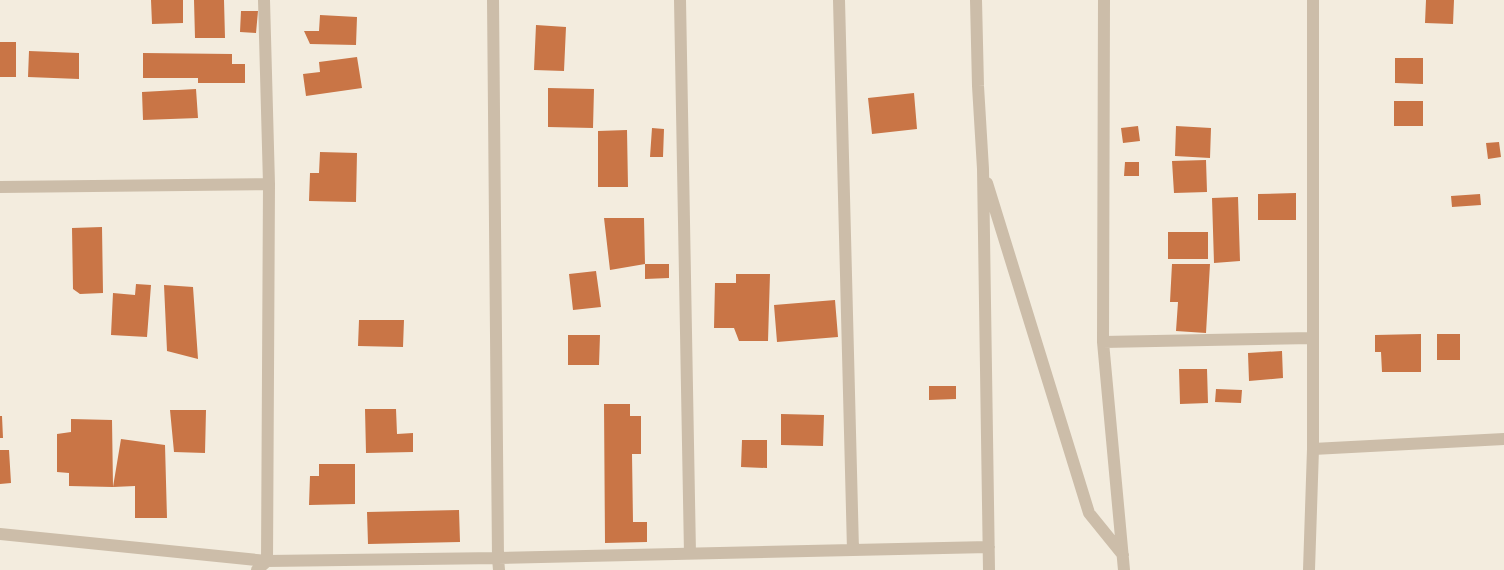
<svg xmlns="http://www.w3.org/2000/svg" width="1504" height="570" font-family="Roboto,sans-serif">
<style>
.building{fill:#c97546}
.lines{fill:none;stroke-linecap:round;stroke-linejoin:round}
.minor{stroke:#ccbda9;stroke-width:12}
</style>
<rect width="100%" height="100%" fill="#f3ecde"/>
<path class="building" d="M 151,0 L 183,0 L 183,23 L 152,24 Z
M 194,0 L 224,0 L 225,38 L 195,38 Z
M 1426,0 L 1454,0 L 1453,24 L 1425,23 Z
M 241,11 L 258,11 L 256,33 L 240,32 Z
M 320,15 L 357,17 L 356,45 L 310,44 L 304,31 L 319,31 Z
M 536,25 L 566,27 L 564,71 L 534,70 Z
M 0,42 L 16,42 L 16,77 L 0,77 Z
M 29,51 L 79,53 L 79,79 L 28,77 Z
M 143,53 L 232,54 L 232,64 L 245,64 L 245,83 L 198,83 L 198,78 L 143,78 Z
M 357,57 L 362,88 L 306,96 L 303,74 L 320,72 L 319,62 Z
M 1395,58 L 1423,58 L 1423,84 L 1395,83 Z
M 548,88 L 594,89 L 593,128 L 548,127 Z
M 196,89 L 198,118 L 143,120 L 142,92 Z
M 914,93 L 917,129 L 872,134 L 868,98 Z
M 1394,101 L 1423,101 L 1423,126 L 1394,126 Z
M 1138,126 L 1140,141 L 1123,143 L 1121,128 Z
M 1176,126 L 1211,128 L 1210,158 L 1175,156 Z
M 652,128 L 664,129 L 663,157 L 650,157 Z
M 627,130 L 628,187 L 598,187 L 598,131 Z
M 1499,142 L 1501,157 L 1488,159 L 1486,143 Z
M 320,152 L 357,153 L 356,202 L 309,201 L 310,173 L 319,173 Z
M 1206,160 L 1207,192 L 1174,193 L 1172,161 Z
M 1125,162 L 1139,162 L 1139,176 L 1124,176 Z
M 1296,193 L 1296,220 L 1258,220 L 1258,194 Z
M 1480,194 L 1481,205 L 1452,207 L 1451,196 Z
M 1238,197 L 1240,261 L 1214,263 L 1212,198 Z
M 604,218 L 644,218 L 645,264 L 610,270 Z
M 102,227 L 103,293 L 80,294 L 73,289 L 72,228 Z
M 1168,232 L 1208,232 L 1208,259 L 1168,259 Z
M 645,264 L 669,264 L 669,278 L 645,279 Z
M 1172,264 L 1210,264 L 1206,333 L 1176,331 L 1178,302 L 1170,302 Z
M 596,271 L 601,307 L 573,310 L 569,274 Z
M 736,274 L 770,274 L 768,341 L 739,341 L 734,328 L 714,328 L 715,283 L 736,283 Z
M 136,284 L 151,285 L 147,337 L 111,335 L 113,293 L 135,295 Z
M 164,285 L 193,287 L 198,359 L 167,351 Z
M 835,300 L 838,337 L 777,342 L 774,305 Z
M 359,320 L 404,320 L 403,347 L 358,346 Z
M 1421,334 L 1421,372 L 1382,372 L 1381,352 L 1375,352 L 1375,335 Z
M 1437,334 L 1460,334 L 1460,360 L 1437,360 Z
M 568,335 L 600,335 L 599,365 L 568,365 Z
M 1282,351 L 1283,378 L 1249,381 L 1248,353 Z
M 1179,369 L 1207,369 L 1208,403 L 1180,404 Z
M 929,386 L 956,386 L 956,399 L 929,400 Z
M 1216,389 L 1242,390 L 1241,403 L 1215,402 Z
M 604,404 L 630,404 L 630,416 L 641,416 L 641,454 L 632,454 L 633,522 L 647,522 L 647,542 L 605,543 Z
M 365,409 L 396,409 L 397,434 L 413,433 L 413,452 L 366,453 Z
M 170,410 L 206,410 L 205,453 L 174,452 Z
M 781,414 L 824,415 L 823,446 L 781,445 Z
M 0,416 L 2,416 L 3,438 L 0,438 Z
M 71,419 L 112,420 L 113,487 L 69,486 L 69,473 L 57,472 L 57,434 L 71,432 Z
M 121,439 L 165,445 L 167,518 L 135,518 L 135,486 L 113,487 Z
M 742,440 L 767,440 L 767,468 L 741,467 Z
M 0,450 L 9,450 L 11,483 L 0,484 Z
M 319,464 L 355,464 L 355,504 L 309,505 L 310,476 L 319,476 Z
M 459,510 L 460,542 L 368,544 L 367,512 Z"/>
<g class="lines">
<path class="minor" d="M 493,0 L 498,558 L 499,570
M 680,0 L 690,554
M 839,0 L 853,550
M 976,0 L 978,86 L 983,169 L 989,570
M 1104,0 L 1103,342 L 1124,570
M 987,183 L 1089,513 L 1123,555
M 0,187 L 269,184
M 1103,342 L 1313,338
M 1313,449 L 1504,439
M 0,534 L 267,561 L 498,558 L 989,547
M 257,570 L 267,561 L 269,184 L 264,0
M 1309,570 L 1313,449 L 1313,0"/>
</g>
</svg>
